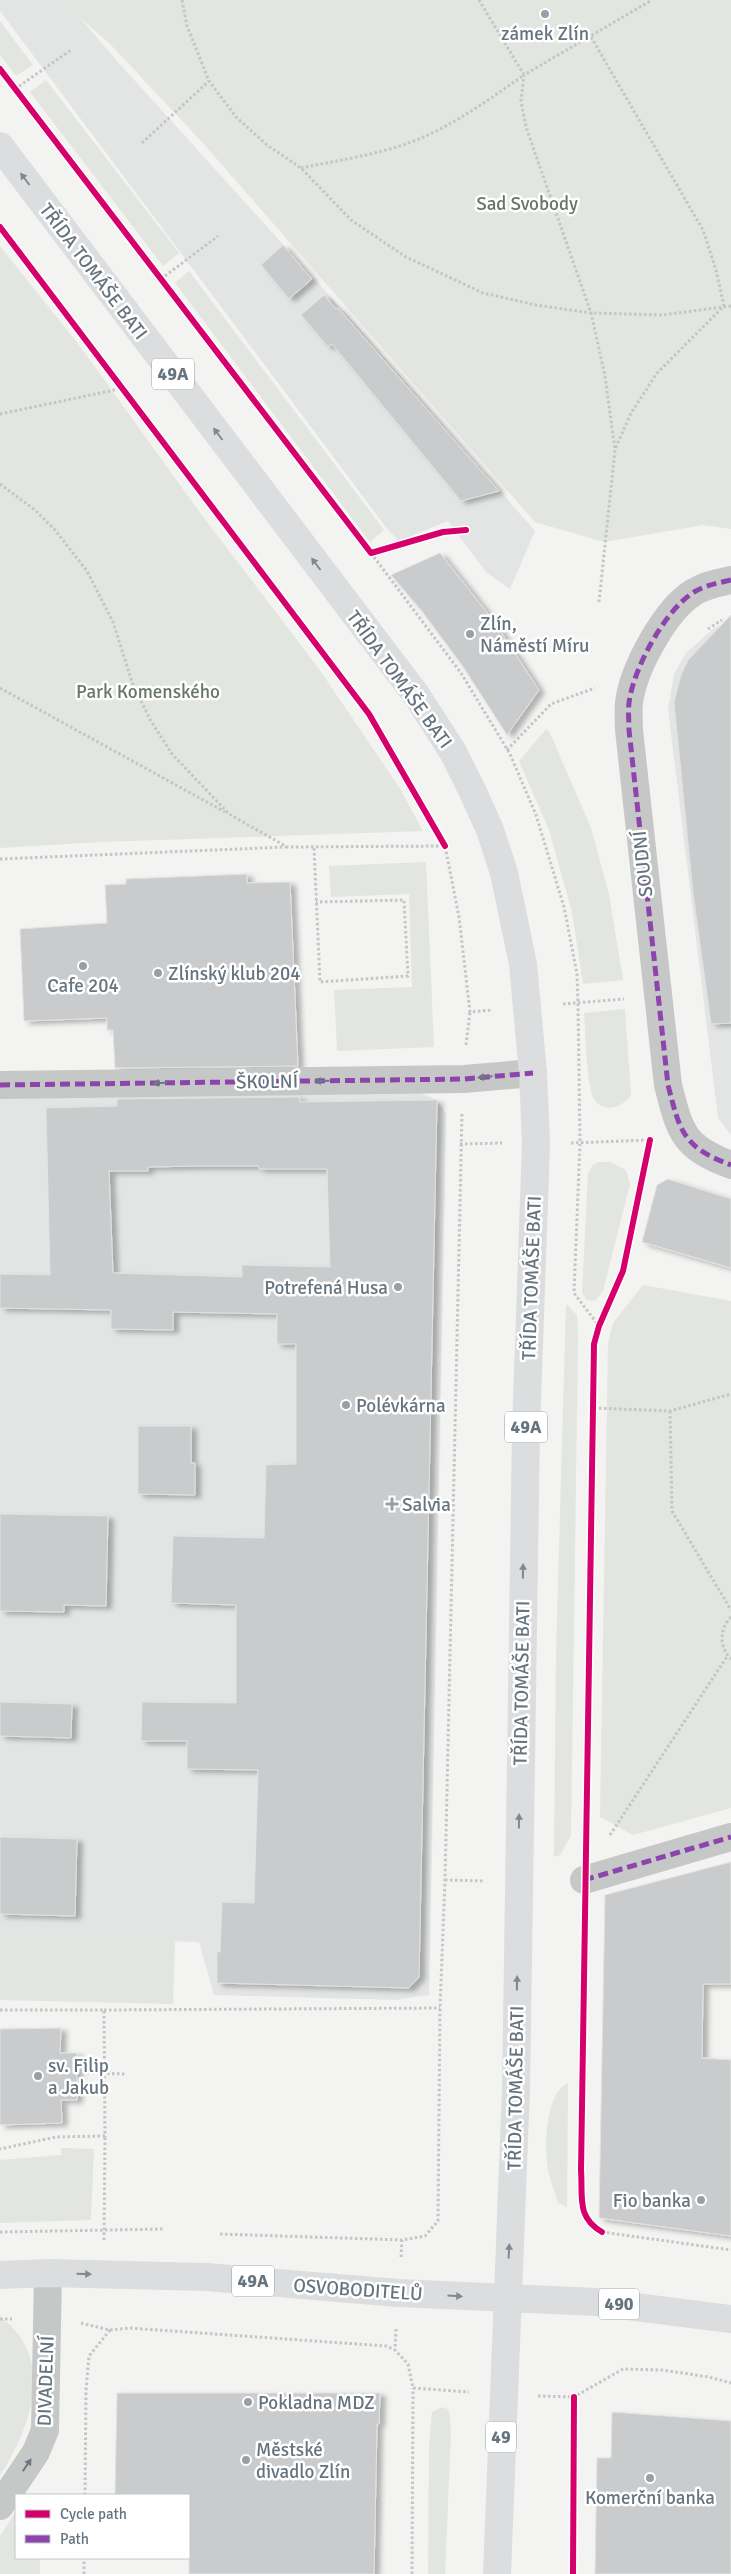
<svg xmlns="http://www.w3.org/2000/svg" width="731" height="2574" font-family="Signika,sans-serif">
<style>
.built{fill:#e3e5e5}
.green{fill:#e2e5e0}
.building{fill:#cacbcc;stroke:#e2e2e2;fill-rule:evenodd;filter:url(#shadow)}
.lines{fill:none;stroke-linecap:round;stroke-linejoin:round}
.path{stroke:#c4c5c6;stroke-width:3;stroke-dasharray:2.5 2.5;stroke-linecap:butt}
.street{stroke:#c6c8c8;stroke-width:28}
.primary{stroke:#dcddde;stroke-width:28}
.quiet{stroke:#8e44ad;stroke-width:5;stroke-dasharray:10 5;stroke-linecap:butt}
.cycleway-casing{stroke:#fff;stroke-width:9}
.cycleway{stroke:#d6006c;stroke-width:6}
.oneway{fill:#7e8992}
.oneway2{fill:#6b7883}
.poi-dot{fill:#97a0a7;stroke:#fff;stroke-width:2}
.labels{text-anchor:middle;stroke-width:5;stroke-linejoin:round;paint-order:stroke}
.shield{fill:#fff;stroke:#949ea5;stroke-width:1}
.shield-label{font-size:18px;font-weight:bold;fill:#66747f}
.poi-label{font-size:19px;fill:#66747f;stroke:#fff;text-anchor:start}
.park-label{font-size:19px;fill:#687765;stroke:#fff}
.street-label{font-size:19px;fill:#66747f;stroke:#fff}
</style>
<defs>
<filter id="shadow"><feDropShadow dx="5.5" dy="3" stdDeviation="2.5" flood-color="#0004"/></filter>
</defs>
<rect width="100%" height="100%" fill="#f3f3f2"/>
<path class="built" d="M 0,0 L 65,0 L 118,62 L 357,326 L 535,531 L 510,589 L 486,572 L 448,521 L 399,541 L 388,530 L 0,11 Z
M 731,620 L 731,1135 L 718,1118 L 668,709 L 674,674 L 686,653 L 713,629 Z
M 420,1093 L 437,1100 L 446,1114 L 429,1995 L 396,2000 L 214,1995 L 199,1942 L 0,1938 L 0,1097 Z"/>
<path class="green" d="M 65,0 L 731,0 L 731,529 L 703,525 L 604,542 L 535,522 L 201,141 L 111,45 L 77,15 Z
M 0,21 L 33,65 L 16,76 L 0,55 Z
M 46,80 L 179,253 L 163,266 L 30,92 Z
M 0,246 L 79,345 L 201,514 L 319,669 L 399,787 L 423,831 L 101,842 L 0,848 Z
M 189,271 L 384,530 L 370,542 L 175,283 Z
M 546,729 L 550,733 L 591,828 L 609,894 L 623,980 L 583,984 L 572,912 L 549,830 L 519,761 Z
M 426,862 L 434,1047 L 337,1051 L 334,990 L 412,987 L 409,894 L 331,897 L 329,866 Z
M 625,1009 L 631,1096 C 620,1109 599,1115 592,1094 C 586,1076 586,1033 584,1013 Z
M 598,1162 L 610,1162 L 626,1170 L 630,1184 L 603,1291 L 595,1301 L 586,1300 L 582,1292 L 588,1173 L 593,1165 Z
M 643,1285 L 731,1301 L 731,1808 L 633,1835 L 600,1817 L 608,1343 L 613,1323 Z
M 566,1304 L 577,1315 L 578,1336 L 571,1836 L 560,1855 L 554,1857 L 556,1654 Z
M 0,1936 L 175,1938 L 173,2004 L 0,2000 Z
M 568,2083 L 568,2086 L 567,2207 L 558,2203 C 555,2192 550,2181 548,2169 C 544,2148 545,2093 568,2083 Z
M 61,2148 L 94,2149 L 91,2220 L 0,2223 L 0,2160 L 61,2155 Z
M 0,2317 C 56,2356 31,2429 0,2475 Z
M 443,2407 L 449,2410 L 451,2433 L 445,2574 L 428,2574 L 429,2446 L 432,2412 Z
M 16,2511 L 16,2558 L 40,2558 L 40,2574 L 0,2574 L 0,2536 Z"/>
<path class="building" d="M 283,245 L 312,279 L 289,299 L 261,265 Z
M 324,295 L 336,309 L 338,308 L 499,491 L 461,501 L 332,344 L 328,347 L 301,315 Z
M 440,553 L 493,620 L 539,690 L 507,735 L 462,665 L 421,610 L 391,575 Z
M 731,615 L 731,1023 L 711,1024 L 693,893 L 674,702 L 681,675 L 688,660 Z
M 247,874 L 247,883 L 290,882 L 298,1066 L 115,1068 L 113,1030 L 107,1030 L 107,1018 L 24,1021 L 20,929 L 107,923 L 105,885 L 126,884 L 126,879 Z
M 299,1097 L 300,1102 L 437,1100 L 419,1977 L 409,1988 L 217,1983 L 217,1952 L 220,1952 L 222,1902 L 254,1903 L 258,1770 L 187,1769 L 187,1741 L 141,1741 L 142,1702 L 236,1703 L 236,1605 L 171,1603 L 173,1536 L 264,1538 L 266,1465 L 296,1464 L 296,1344 L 277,1344 L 277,1314 L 173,1312 L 173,1330 L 111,1329 L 111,1310 L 0,1308 L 0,1274 L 50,1275 L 46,1108 L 117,1106 L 117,1099 ZM 196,1166 L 258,1166 L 259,1169 L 327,1169 L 330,1267 L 242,1265 L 242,1277 L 113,1273 L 109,1171 L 148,1171 L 148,1167 Z
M 668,1179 L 731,1199 L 731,1268 L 642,1242 L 657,1185 Z
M 138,1426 L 191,1426 L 191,1463 L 195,1463 L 195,1495 L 138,1494 Z
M 0,1514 L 108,1516 L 106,1606 L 64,1605 L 64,1612 L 0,1611 Z
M 0,1702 L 72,1704 L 71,1738 L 0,1736 Z
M 0,1837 L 77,1839 L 75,1916 L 0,1914 Z
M 731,1862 L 731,1984 L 703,1984 L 702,2058 L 731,2060 L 731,2236 L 599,2218 L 605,1895 Z
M 61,2028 L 60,2053 L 77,2053 L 77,2100 L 61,2100 L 62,2123 L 0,2125 L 0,2029 Z
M 117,2393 L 380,2393 L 379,2424 L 377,2424 L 374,2574 L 189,2574 L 189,2495 L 115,2495 Z
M 612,2412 L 731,2421 L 731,2574 L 595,2574 L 597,2458 L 611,2458 Z"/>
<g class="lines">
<path class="path" d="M 182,0 L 187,26 L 209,81 L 236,117 L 267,145 L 301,168 L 351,220 L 406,257 L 483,293 L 536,305 L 591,313 L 662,315 L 731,306
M 591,37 L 703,230 L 716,270 L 724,306 L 657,373 L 631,413 L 615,449
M 15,89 L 71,50
M 142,143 L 209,81
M 301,168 C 344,159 391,153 430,134 C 464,118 494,96 524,75 L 479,0
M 161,279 L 218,236
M 0,414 L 124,388
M 0,484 L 35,510 L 55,530 L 87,571 L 113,622 L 133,685 L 151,721 L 172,754 L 229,814 L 287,847 L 445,846 L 459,917 L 470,1012 L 492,1010
M 371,553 L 461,673 L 510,754 L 536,815 L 564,907 L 577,974 L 578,1003 L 580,1143 L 574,1293 L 599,1326
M 599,602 L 615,450 L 605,376 L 591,313 L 526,127 L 521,101 L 524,75 L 652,0
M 708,629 L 722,620
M 0,688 L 225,812
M 507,750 L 551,704 L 595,688
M 314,848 L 320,982 L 408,976 L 404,900 L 316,902
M 0,859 L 286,847
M 563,1004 L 624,999
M 466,1045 L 470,1012
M 571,1143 L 649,1140
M 460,1144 L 502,1143
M 594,1408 L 670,1411 L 731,1394
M 670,1411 L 672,1511 L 731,1610
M 731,1617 C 719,1629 719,1647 731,1659
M 610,1835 L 728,1655
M 445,1880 L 485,1881
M 0,2010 L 104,2010 L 105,2136 L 56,2137 L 0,2149
M 104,2010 L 440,2008
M 82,2073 L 125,2074
M 0,2232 L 164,2229
M 602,2232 L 731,2250
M 220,2234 L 402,2240
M 104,2240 L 105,2136
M 401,2257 L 402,2240 L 425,2236 L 438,2221 L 440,2008 L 445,1880 L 462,1113
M 0,2319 L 12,2319
M 81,2323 L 110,2330 L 129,2328 L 386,2346 L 395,2350
M 396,2329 L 395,2350 L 408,2364 L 413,2388 L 469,2392
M 538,2396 L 574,2397 L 623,2369 L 662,2370 L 709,2377 L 731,2383
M 85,2495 L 86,2390 L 89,2356 L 110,2330
M 84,2574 L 84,2558
M 412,2574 L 413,2388"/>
<path class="street" d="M 731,580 C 718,583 706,585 694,592 C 665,610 633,669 629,703 C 628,712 629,721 629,730 L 668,1085 C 680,1132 683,1147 731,1165
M 0,1085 L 464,1079 L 533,1073
M 584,1880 L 731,1837
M 0,2506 L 36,2452 L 45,2430 L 48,2273"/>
<path class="primary" d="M 0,146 L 417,696 L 453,752 L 472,790 L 490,830 L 504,873 L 523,964 L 533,1073 L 536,1143 L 526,1429 L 516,2090 L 497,2574
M 0,2275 L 48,2273 L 206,2277 L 398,2293 L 596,2302 L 731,2319"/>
<path class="quiet" d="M 731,580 C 718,583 706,585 694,592 C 665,610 633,669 629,703 C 628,712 629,721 629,730 L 668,1085 C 680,1132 683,1147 731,1165
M 0,1085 L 464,1079 L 533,1073
M 584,1880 L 731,1837"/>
<g class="cycleway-casing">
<path id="cycleway" d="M 0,69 L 371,553 L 443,532 L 466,530
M 0,227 L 369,714 L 445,846
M 602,2232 C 576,2217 583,2197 581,2170 L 594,1344 L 599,1326 L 623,1271 L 650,1140
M 573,2574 L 574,2397"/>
</g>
<use href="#cycleway" class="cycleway"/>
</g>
<defs><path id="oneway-solid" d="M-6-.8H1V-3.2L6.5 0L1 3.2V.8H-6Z" transform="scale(1.25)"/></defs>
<g class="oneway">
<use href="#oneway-solid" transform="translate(25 179) rotate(-127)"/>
<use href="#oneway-solid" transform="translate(218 434) rotate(-127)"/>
<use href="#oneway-solid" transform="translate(316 564) rotate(-127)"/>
<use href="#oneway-solid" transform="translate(523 1571) rotate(-89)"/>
<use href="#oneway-solid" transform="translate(519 1821) rotate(-89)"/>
<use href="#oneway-solid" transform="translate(517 1983) rotate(-89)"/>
<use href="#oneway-solid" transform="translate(509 2251) rotate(-87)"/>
<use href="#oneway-solid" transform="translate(84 2274) rotate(2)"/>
<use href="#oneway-solid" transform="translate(455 2296) rotate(3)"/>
</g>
<g class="oneway2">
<use href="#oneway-solid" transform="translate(485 1077) rotate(175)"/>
<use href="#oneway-solid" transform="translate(322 1081) rotate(179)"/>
<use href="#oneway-solid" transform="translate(160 1083) rotate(179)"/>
<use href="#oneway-solid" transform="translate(27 2465) rotate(-56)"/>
</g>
<g class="poi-dot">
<circle cx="545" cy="14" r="5"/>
<circle cx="470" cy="634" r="5"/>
<circle cx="83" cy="966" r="5"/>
<circle cx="158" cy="973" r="5"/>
<circle cx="398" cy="1287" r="5"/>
<circle cx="346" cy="1405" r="5"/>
<path d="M389.5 1496.5h5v5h5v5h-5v5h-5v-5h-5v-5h5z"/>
<circle cx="38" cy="2076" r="5"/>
<circle cx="701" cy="2200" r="5"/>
<circle cx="248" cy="2402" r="5"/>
<circle cx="246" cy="2460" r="5"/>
<circle cx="650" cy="2478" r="5"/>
</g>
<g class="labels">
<g class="shield">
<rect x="152" y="358.5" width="42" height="31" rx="4"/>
<rect x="505" y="1411.5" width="42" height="31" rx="4"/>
<rect x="232" y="2265.5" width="42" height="31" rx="4"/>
<rect x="599" y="2288.5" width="40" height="31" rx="4"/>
<rect x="486" y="2421.5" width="30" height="31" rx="4"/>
</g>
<g class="shield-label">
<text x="173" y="380">49A</text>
<text x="526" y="1433">49A</text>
<text x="253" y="2287">49A</text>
<text x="619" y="2310">490</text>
<text x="501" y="2443">49</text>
</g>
<g class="poi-label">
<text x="545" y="40" text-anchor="middle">zámek Zlín</text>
<text x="480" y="630">Zlín,<tspan x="480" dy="22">Náměstí Míru</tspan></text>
<text x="168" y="980">Zlínský klub 204</text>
<text x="83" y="992" text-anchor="middle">Cafe 204</text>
<text x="388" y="1294" text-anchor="end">Potrefená Husa</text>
<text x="356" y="1412">Polévkárna</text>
<text x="402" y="1511">Salvia</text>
<text x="48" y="2072">sv. Filip<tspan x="48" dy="22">a Jakub</tspan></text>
<text x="691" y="2207" text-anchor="end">Fio banka</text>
<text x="258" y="2409">Pokladna MDZ</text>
<text x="256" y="2456">Městské<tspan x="256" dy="22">divadlo Zlín</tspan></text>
<text x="650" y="2504" text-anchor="middle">Komerční banka</text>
</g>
<g class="park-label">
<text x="527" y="210">Sad Svobody</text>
<text x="148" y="698">Park Komenského</text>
</g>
<g class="street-label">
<text transform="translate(94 271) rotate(53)" y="7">TŘÍDA TOMÁŠE BATI</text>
<text transform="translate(400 679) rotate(54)" y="7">TŘÍDA TOMÁŠE BATI</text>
<text transform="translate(642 864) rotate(-96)" y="7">SOUDNÍ</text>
<text transform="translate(267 1081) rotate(-1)" y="7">ŠKOLNÍ</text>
<text transform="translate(531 1278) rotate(-88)" y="7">TŘÍDA TOMÁŠE BATI</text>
<text transform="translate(521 1683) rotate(-89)" y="7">TŘÍDA TOMÁŠE BATI</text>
<text transform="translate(515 2088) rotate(-89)" y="7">TŘÍDA TOMÁŠE BATI</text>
<text transform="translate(358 2289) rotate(4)" y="7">OSVOBODITELŮ</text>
<text transform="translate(45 2381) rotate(-88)" y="7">DIVADELNÍ</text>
</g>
</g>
<rect x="15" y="2494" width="175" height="65" fill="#ffffff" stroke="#c2c7cc"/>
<rect x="25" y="2510" width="25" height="8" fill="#d6006c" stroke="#c2c7cc"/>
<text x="60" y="2519" font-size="15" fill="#66747f">Cycle path</text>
<rect x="25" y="2535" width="25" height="8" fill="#8e44ad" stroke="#c2c7cc"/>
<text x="60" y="2544" font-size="15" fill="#66747f">Path</text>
</svg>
